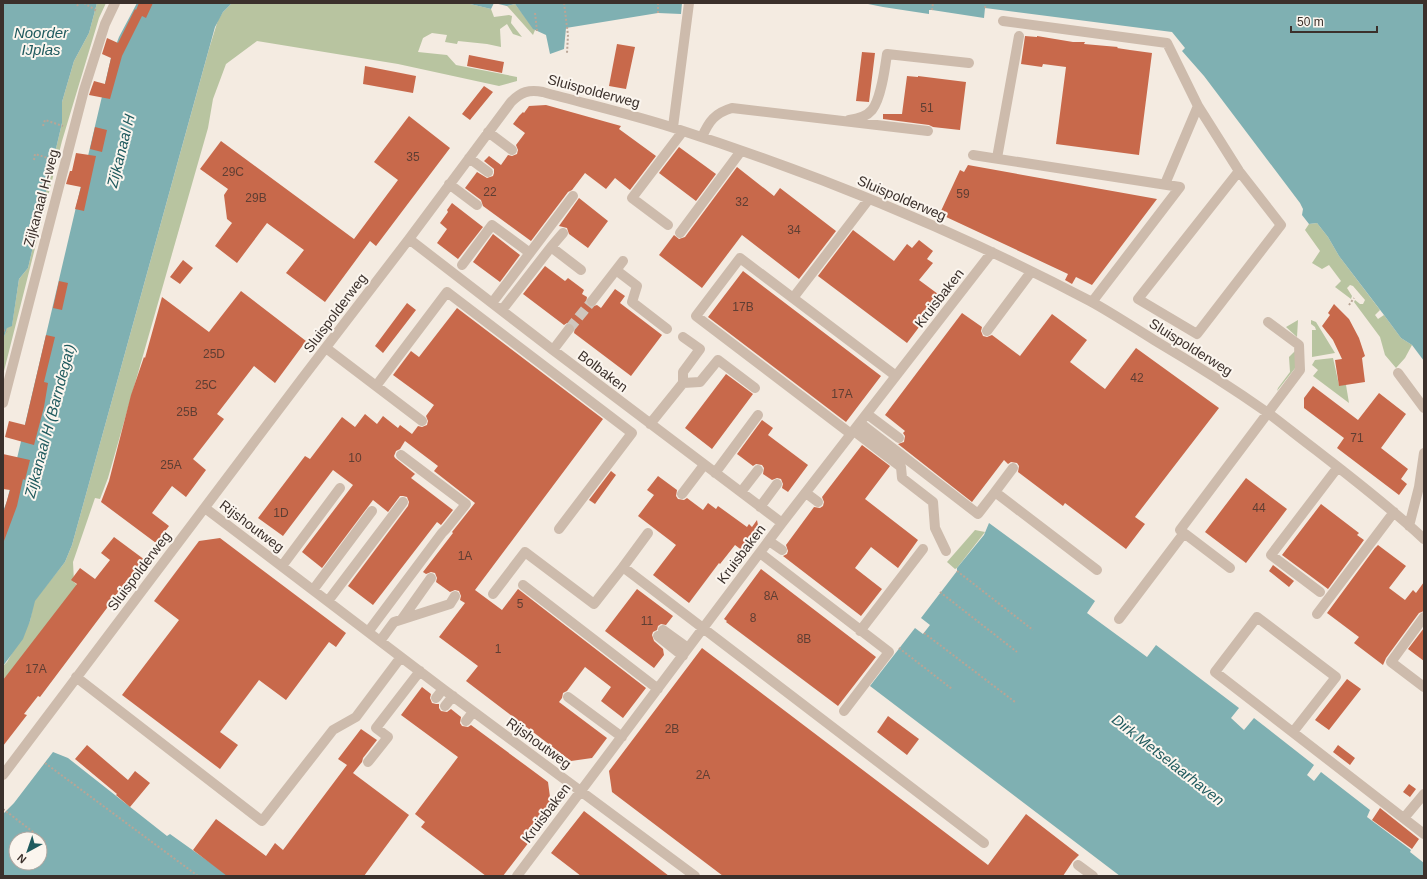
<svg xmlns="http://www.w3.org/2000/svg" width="1427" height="879" font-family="Helvetica,sans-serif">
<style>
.green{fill:#b8c4a0}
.water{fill:#7fb0b2;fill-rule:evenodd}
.building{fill:#c8694b}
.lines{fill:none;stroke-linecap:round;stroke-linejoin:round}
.minor-tunnel{stroke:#cfc6bd;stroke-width:10;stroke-dasharray:10 5;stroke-linecap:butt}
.path{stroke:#b9a596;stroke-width:2;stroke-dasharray:2 2;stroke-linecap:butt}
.minor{stroke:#cdbbac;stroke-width:10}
.labels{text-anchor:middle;stroke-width:4;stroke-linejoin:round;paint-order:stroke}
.number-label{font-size:12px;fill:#5e3e33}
.street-label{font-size:14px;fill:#3b302b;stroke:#fbf5ee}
.water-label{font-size:15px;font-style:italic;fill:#1f5a5e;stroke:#fbf5ee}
</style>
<rect width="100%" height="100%" fill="#f4ebe1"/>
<path class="green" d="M 97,3 L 106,3 L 99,18 L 62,141 L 3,375 L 3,340 L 7,327 L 12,325 L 19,279 L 28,268 L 62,123 L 62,102 L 74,61 L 89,33 Z
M 232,3 L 466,3 L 491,9 L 494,17 L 509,15 L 512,16 L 511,23 L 522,37 L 513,34 L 507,24 L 500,29 L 501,47 L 487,44 L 458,41 L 457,44 L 445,42 L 447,35 L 432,33 L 423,38 L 418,52 L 447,55 L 456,65 L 517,77 L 517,81 L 499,86 L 398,64 L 257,41 L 226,64 L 213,99 L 208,128 L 108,478 L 100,499 L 95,498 L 73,562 L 74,582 L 78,586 L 3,681 L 3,666 L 7,662 L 30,621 L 34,601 L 65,562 L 72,545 L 209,49 L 218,20 L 223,12 Z
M 515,4 L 535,30 L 533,35 L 507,6 Z
M 1317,223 L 1328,237 L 1339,256 L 1380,310 L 1375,315 L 1378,319 L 1384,315 L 1401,338 L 1412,345 L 1405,358 L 1396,368 L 1385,355 L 1380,337 L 1354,302 L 1355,300 L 1360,304 L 1363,304 L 1365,300 L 1353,286 L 1350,285 L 1347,288 L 1352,296 L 1351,299 L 1335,287 L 1341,281 L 1329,265 L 1322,269 L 1312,263 L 1320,251 L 1305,230 L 1309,224 Z
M 1298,320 L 1297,337 L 1286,327 Z
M 1311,320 L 1316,322 L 1335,353 L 1312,357 L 1312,330 L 1316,330 L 1315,327 L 1311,324 Z
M 1297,349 L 1296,367 L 1277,391 L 1278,388 L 1290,372 L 1289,357 Z
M 1333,358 L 1339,385 L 1346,385 L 1349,403 L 1313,376 L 1318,370 L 1312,365 L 1315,360 Z
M 975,530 L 985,532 L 957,568 L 955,569 L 947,562 Z"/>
<path class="water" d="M 3,3 L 97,3 L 89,33 L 74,61 L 62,102 L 62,123 L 28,268 L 19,279 L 12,326 L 7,328 L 3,340 Z
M 137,3 L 232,3 L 223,12 L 215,27 L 72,545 L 65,562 L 35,601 L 30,621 L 23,639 L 3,666 L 3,511 L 7,501 L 111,58 L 119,37 Z
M 466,3 L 682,3 L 681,14 L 658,13 L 566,28 L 564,49 L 550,54 L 546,35 L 533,29 L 515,4 L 507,6 L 494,3 L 491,9 Z
M 863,3 L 1424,3 L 1424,361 L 1412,345 L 1401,338 L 1384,315 L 1339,256 L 1328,237 L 1317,223 L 1309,224 L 1302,215 L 1303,209 L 1300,203 L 1204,76 L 1182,51 L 1185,48 L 1172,32 L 985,8 L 984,18 L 932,10 L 929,10 L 929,14 L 883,7 Z
M 989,523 L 1095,601 L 1087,613 L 1147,657 L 1156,645 L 1239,708 L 1231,718 L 1244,730 L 1254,718 L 1314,765 L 1307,775 L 1314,781 L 1321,772 L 1370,810 L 1367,817 L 1411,850 L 1410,852 L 1424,863 L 1424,876 L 1120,876 L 870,686 L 915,628 L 923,634 L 930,625 L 921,618 L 957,571 L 957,568 L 984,535 Z
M 53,752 L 68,758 L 167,836 L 170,834 L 229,876 L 3,876 L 3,814 L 14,803 ZM 16,839 L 40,839 L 40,863 L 16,863 Z"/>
<path class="building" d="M 139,3 L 153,3 L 146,18 L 142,16 L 122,56 L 110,99 L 89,95 L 94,81 L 105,84 L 111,58 L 102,54 L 107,38 L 118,43 L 135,9 L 136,10 Z
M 1025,36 L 1037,37 L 1037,36 L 1073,42 L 1085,42 L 1084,44 L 1118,47 L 1117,48 L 1130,50 L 1152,53 L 1139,155 L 1056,144 L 1066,67 L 1043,64 L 1042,67 L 1021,64 Z
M 617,44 L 635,47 L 626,89 L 609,86 Z
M 862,52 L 875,53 L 869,102 L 856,101 Z
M 469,55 L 504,62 L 502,73 L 467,66 Z
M 365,66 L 416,76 L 413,93 L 363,84 Z
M 907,76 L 918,77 L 918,76 L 966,82 L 960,130 L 933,127 L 929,125 L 883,119 L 883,114 L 902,114 Z
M 484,86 L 493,92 L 470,120 L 462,114 Z
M 546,105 L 621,126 L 619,129 L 656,156 L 630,190 L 615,178 L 606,189 L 585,173 L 572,190 L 568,192 L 531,241 L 483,206 L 481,200 L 465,188 L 477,172 L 487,178 L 493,176 L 494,173 L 494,169 L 484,161 L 489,156 L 501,165 L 508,155 L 512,156 L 517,154 L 518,150 L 516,145 L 525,133 L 513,124 L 519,116 L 523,112 L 524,113 L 529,106 Z
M 409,116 L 450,148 L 376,246 L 370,241 L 325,302 L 286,273 L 304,250 L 267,223 L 237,263 L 215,246 L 232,223 L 227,219 L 224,195 L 228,189 L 200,169 L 221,141 L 354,239 L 398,180 L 374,162 Z
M 95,127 L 107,130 L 102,152 L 90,149 Z
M 679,147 L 716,174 L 696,201 L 659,173 Z
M 76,153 L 96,156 L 84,211 L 75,209 L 81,187 L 66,184 L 70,171 L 72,171 Z
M 968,165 L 1157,199 L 1092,285 L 1076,277 L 1072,284 L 1065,280 L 1068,274 L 944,216 L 945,215 L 940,213 L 960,170 L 964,172 Z
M 737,167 L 774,196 L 780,188 L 836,231 L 799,279 L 742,235 L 702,288 L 659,255 L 674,235 L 679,239 L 685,237 Z
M 579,198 L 608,221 L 588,248 L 569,234 L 567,228 L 559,226 Z
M 452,203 L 483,227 L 458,259 L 437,243 L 447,229 L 440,223 L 448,212 L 447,210 Z
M 853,230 L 894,261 L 907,244 L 912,248 L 919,240 L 933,251 L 927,259 L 933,263 L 919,280 L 942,297 L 907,343 L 818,276 Z
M 493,234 L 520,255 L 500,282 L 473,262 Z
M 183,260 L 193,268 L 180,284 L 170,277 Z
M 545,266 L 565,281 L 568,278 L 584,290 L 582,294 L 587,297 L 586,303 L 591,307 L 597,305 L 601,308 L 615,289 L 625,296 L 620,303 L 662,335 L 631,376 L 574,333 L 575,327 L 573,324 L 567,323 L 564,325 L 523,294 Z
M 743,271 L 881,376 L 846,422 L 708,317 Z
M 59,281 L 68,283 L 62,310 L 53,308 Z
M 241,291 L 306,341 L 275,383 L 254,366 L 217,414 L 224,419 L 193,459 L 206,470 L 186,497 L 172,486 L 152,513 L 169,526 L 156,543 L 101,502 L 109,481 L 131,395 L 144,357 L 145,358 L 162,297 L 209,332 Z
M 407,303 L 416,310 L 383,353 L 375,346 Z
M 1334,304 L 1349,319 L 1359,338 L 1365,356 L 1362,358 L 1365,382 L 1339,386 L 1335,360 L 1342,359 L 1333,340 L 1322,326 L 1330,315 L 1328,313 Z
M 457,308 L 603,419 L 475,590 L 502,610 L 518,589 L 646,688 L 623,718 L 601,701 L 611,687 L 585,667 L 567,691 L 563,693 L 562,698 L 559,702 L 607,738 L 592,758 L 571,761 L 466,681 L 478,666 L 439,637 L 465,603 L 460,600 L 461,596 L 459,591 L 455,590 L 450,592 L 436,582 L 437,578 L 435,573 L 431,572 L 426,574 L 423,572 L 453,533 L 452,532 L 475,503 L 434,471 L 438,466 L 405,441 L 400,449 L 396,451 L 394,456 L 395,458 L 415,474 L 411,478 L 453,510 L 441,525 L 437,522 L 373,605 L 348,586 L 408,506 L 409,502 L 407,497 L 403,496 L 400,496 L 388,512 L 373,500 L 322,568 L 302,552 L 353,485 L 333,470 L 283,536 L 258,518 L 305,456 L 310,459 L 342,417 L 355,427 L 365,414 L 377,424 L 383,416 L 398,428 L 400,425 L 412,434 L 418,426 L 422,427 L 427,425 L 428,421 L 426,416 L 434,405 L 393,375 L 411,351 L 419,357 Z
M 962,313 L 982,327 L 981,331 L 983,336 L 987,337 L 992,335 L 1020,356 L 1052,314 L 1087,340 L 1070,362 L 1105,389 L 1136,348 L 1219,408 L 1135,517 L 1145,524 L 1126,549 L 1065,503 L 1063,506 L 1018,472 L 1019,466 L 1017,463 L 1011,462 L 1008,464 L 1004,460 L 972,502 L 898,444 L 904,442 L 905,436 L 903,433 L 905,431 L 885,415 Z
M 46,335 L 55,337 L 44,382 L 48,383 L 44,407 L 34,445 L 5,437 L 9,421 L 25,425 Z
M 726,374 L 753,394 L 712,449 L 685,428 Z
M 1313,386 L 1358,420 L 1379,393 L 1406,414 L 1381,448 L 1408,469 L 1401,479 L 1407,484 L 1399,495 L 1337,448 L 1344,438 L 1304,408 L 1304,398 Z
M 762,420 L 773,428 L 768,435 L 808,465 L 788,492 L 782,488 L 783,484 L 781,479 L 777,478 L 772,480 L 763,474 L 764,468 L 762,465 L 756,464 L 753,466 L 737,454 Z
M 862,445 L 890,466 L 865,499 L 918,540 L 898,568 L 871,547 L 855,568 L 882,589 L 861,616 L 783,556 L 787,554 L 788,551 L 786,545 L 814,507 L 820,508 L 823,506 L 824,502 L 822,497 Z
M 3,454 L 30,460 L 25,480 L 23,479 L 17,506 L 4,541 L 3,514 L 10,490 L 3,489 Z
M 611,471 L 616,475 L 595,504 L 589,500 Z
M 658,476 L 677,490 L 676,496 L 678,499 L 684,500 L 687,498 L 703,510 L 708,503 L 716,509 L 718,506 L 747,527 L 749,524 L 752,527 L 757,520 L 760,536 L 747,554 L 735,545 L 720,564 L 719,563 L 689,603 L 653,575 L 676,545 L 638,516 L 654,495 L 647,490 Z
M 1246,478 L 1287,509 L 1246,563 L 1205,532 Z
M 1321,504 L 1359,533 L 1357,535 L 1364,540 L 1328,589 L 1282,555 Z
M 114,537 L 145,560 L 132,577 L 131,576 L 40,697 L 38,696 L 24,714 L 27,715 L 3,746 L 3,680 L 77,584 L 71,580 L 80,568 L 95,579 L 110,560 L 101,553 Z
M 220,538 L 346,633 L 336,647 L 329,642 L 286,700 L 259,680 L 220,732 L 238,745 L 220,769 L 122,695 L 179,620 L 154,601 L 199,541 Z
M 1378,545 L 1406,566 L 1389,588 L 1405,600 L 1413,590 L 1416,593 L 1424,582 L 1424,611 L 1419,613 L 1386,658 L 1383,665 L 1354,643 L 1359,637 L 1327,613 L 1375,548 Z
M 1273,565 L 1294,581 L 1289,587 L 1269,571 Z
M 761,569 L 876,657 L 838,706 L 726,622 L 727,621 L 724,619 Z
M 637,589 L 673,616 L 666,625 L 661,624 L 658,626 L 657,630 L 653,632 L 652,635 L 654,641 L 663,649 L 664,655 L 654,668 L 605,631 Z
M 1424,628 L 1424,661 L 1408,649 Z
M 702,648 L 988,865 L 1026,814 L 1079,855 L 1073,861 L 1063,876 L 723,876 L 612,792 L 609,771 Z
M 1347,679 L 1361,689 L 1329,730 L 1315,720 Z
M 422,687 L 431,694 L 430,698 L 432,703 L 436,704 L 439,704 L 439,708 L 441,711 L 447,712 L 451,709 L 461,717 L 460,723 L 462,726 L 468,727 L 471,725 L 548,782 L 552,812 L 503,876 L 486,876 L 421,827 L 425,822 L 415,814 L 458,757 L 401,715 Z
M 888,716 L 919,739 L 907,755 L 877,732 Z
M 361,729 L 377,740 L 363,758 L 362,762 L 353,773 L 409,815 L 364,876 L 227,876 L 193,850 L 216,819 L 266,856 L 275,843 L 283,850 L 347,765 L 338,759 Z
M 87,745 L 128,780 L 135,771 L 150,783 L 130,807 L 116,795 L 117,794 L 75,759 Z
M 1338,745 L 1355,758 L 1350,765 L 1333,752 Z
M 1409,784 L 1416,789 L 1410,797 L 1403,792 Z
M 1380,808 L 1419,839 L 1412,849 L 1372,820 Z
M 584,811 L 669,876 L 581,876 L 551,853 Z"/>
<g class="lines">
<path class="minor-tunnel" d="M 569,329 L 592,301"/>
<path class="path" d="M 84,3 L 97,11
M 564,3 L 568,35 L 567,53
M 77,6 L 79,3
M 985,8 L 986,3
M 932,10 L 933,3
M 535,13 L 537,31
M 658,13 L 658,3
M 43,126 L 45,120 L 63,126
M 34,160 L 35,154 L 54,160
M 1349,305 L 1354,298
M 3,330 L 7,332
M 957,571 L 1033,630
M 940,592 L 1017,652
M 924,633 L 1015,702
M 899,648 L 952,689
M 45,763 L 198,876
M 3,809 L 45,841"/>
<path class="minor" d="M 1003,21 L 1167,43 L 1198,106
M 849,120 C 857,119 867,116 872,110 C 881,99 885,68 887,54 L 969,63
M 673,127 L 689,3
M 488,132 L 512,150
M 702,137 C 709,121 715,113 732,108 L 928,131
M 973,155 L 1180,187 L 1092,302
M 469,158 L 488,172
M 997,158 L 1019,36
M 449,184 L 477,205
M 1165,184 L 1198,106 L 1239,171 L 1281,225 L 1197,334 L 1138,299 L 1239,171
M 668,225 L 632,198 L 683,131
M 680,233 L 741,151
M 409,239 L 553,350 L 782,523
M 551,247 L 563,233
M 462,265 L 492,225 L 530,253
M 616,270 L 637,286 L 632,302 L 667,329
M 793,298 L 869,199
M 592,301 L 623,261
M 492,303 L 573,196
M 502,310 L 551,247 L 581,270
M 987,331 L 1031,272
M 326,348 L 422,421
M 553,350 L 569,329
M 1398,373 L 1424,408
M 683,383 L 700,382 L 718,360 L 755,388
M 376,386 L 447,292 L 632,433 L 559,529
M 3,403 L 84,90 L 105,24 L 115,3
M 867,414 L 899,438
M 860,423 L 978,514 L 995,492 L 1097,570
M 650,424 L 683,383 L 683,372 L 700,349 L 683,337
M 854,431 L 901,467 L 902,478 L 933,502 L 935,528 L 946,551
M 851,434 L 696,316 L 740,258 L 896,376
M 715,473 L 758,415
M 741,492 L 758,470
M 995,492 L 1013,468
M 806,493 L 818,502
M 682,494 L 704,465
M 760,507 L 777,484
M 205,508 L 443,689 L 695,876
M 1409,526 L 1419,487 L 1424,453
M 769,541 L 782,550
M 760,553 L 889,652 L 844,711
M 282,566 L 340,488
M 623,567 L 648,533
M 1230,568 L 1180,530 L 1300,370 L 1299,345 L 1268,322
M 523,585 L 658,689
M 313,590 L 372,511
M 1320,592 L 1271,555 L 1338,467
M 493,594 L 525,552 L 594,604 L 623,567 L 984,843
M 328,601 L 403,502
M 1317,614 L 1394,512
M 1424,617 L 1391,662 L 1424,687
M 402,619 L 431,578
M 1119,619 L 1184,533
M 663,630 L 688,648
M 860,631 L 923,549
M 368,632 L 442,533 L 446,529 L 466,504 L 401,455
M 658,636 L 683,656
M 380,641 L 394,622 L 450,604 L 455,596
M 76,677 L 262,821 L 333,730 L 356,717 L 401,657
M 568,697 L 622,737
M 436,698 L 443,689
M 445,706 L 453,696
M 466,721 L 473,712
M 1293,732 L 1336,677 L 1257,617 L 1215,672 L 1424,834
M 368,762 L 388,737 L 376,728 L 420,671
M 3,775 L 304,376 L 409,239 L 511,102 C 521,92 529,89 543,92 C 586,104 631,114 674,128 C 817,174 957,231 1090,301 C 1112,313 1133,327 1154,340 C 1193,363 1231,387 1268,413 C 1284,425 1300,438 1316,450 C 1353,479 1390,507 1424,539
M 1404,818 L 1424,794
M 1078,865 L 1093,876
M 517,876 L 782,523 L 992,252"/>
</g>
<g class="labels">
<g class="number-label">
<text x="927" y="112">51</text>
<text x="413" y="161">35</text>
<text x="233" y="176">29C</text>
<text x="490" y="196">22</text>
<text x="963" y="198">59</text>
<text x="256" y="202">29B</text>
<text x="742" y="206">32</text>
<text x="794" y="234">34</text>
<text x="743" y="311">17B</text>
<text x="214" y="358">25D</text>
<text x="1137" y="382">42</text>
<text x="206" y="389">25C</text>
<text x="842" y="398">17A</text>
<text x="187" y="416">25B</text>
<text x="1357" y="442">71</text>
<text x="355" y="462">10</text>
<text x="171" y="469">25A</text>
<text x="1259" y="512">44</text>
<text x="281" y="517">1D</text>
<text x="465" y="560">1A</text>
<text x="771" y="600">8A</text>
<text x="520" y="608">5</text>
<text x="753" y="622">8</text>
<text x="647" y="625">11</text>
<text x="804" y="643">8B</text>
<text x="498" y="653">1</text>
<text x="36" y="673">17A</text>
<text x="672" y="733">2B</text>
<text x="703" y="779">2A</text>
</g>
<g class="street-label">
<text transform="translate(594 91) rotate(15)" y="5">Sluispolderweg</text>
<text transform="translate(41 198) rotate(-75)" y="5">Zijkanaal H-weg</text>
<text transform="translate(902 198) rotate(23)" y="5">Sluispolderweg</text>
<text transform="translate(939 298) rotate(-52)" y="5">Kruisbaken</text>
<text transform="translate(335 313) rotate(-53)" y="5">Sluispolderweg</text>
<text transform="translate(1191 347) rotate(32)" y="5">Sluispolderweg</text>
<text transform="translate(603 371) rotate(37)" y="5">Bolbaken</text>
<text transform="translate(252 526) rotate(37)" y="5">Rijshoutweg</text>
<text transform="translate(741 554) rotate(-53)" y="5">Kruisbaken</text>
<text transform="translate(139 571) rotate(-53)" y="5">Sluispolderweg</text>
<text transform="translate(539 743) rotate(36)" y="5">Rijshoutweg</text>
<text transform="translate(546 813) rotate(-53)" y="5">Kruisbaken</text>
</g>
<g class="water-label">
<text x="41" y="38">Noorder<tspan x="41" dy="17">IJplas</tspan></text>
<text transform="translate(121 151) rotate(-76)" y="5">Zijkanaal H</text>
<text transform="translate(50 421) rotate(-75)" y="5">Zijkanaal H (Barndegat)</text>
<text transform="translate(1168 760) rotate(38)" y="5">Dirk Metselaarhaven</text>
</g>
</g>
<rect width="1427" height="879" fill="none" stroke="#3b302b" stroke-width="8"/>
<g transform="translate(28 851) rotate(220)"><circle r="19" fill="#fbf5ee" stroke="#aea6a0"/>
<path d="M0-3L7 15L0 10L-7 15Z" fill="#1f5a5e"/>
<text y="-6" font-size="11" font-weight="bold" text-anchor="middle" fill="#3b302b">N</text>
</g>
<path d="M1291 26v6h86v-6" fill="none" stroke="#3b302b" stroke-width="2"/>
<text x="1297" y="26" font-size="12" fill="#3b302b" stroke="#fbf5ee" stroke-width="3" paint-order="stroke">50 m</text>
</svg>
